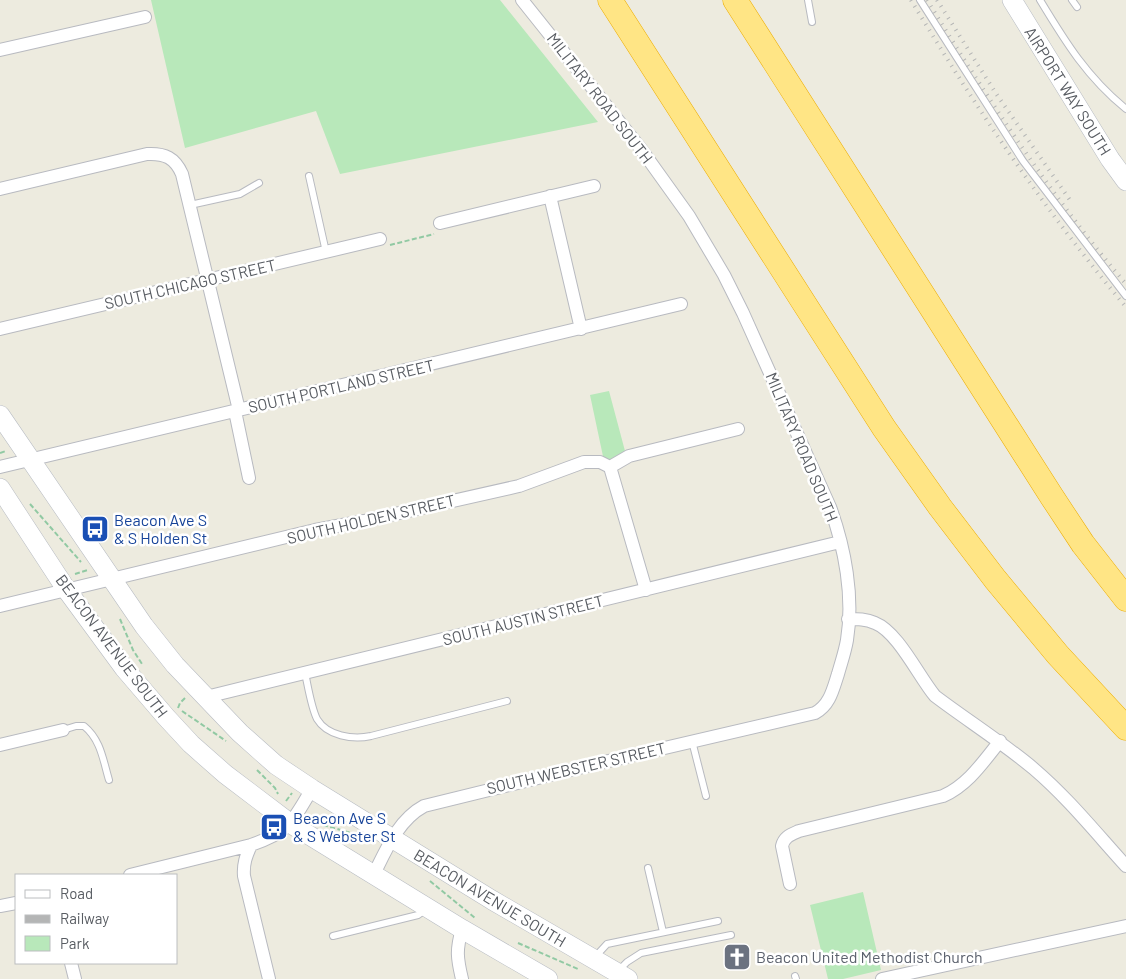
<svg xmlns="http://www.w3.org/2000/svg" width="1126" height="979" font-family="Barlow,sans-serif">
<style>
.green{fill:#b8e8ba}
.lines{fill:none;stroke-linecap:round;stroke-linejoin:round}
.lane-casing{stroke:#b8bac0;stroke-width:8}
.street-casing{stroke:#b8bac0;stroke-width:14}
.secondary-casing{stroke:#b8bcc3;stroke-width:20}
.highway-casing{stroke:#edad00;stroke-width:25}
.path{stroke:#91c9a3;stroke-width:2;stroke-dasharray:5 2.5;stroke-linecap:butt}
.lane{stroke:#fff;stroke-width:6}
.street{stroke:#fff;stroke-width:12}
.secondary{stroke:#fff;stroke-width:19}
.highway{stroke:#ffe585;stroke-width:24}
.rail{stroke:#b4b5b5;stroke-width:4;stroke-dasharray:1 6;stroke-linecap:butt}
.labels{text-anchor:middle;stroke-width:5;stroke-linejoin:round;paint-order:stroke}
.street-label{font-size:16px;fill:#585c62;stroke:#fff}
.transit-label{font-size:16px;fill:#164399;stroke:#fff;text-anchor:start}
.worship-label{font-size:16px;fill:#5b616d;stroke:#fff;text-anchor:start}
</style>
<rect width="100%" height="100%" fill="#edebdf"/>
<path class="green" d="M 151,0 L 500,0 L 598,122 L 340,174 L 316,111 L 185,148 Z
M 609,391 L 625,451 L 607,462 L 604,461 L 590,395 Z
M 863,892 L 881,970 L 843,979 L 828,979 L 810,905 Z"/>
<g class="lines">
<g class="lane-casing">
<path id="lane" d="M 808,0 L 812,22
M 920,0 L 1023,161 L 1126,296
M 1040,0 C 1066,43 1087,77 1126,109
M 1072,0 L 1077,7
M 309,176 L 326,252
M 190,205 L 240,194 L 259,183
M 305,673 C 308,686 311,707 317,719 C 327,736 353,740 371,736 L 507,701
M 63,730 L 76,726 L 84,726 C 101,740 103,760 109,780
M 692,741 L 706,796
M 648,868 L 663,932
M 333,936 L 418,915 L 425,910
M 595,957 L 607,944 L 718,921
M 618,971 L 627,962 L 641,953 L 731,935
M 795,976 L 796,979"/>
</g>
<g class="street-casing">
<path id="street" d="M 0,50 L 145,17
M 0,189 L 147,154 C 165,153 175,158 182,174 L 239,410
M 550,196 L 581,329
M 440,223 L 594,186
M 0,329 L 380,239
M 235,411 L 249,478
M 0,467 L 681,304
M 610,467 L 646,590
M 0,606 L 315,530 L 364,521 L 519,486 L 584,462 L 600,462 L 610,467 L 629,456 L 738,429
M 848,619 C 858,619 866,619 875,623 C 898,632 919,677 935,696 C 968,721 1002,742 1034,769 C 1068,798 1096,833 1126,866
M 206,697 L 840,542
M 0,745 L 63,730
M 251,845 C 246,856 243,864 244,876 L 269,979
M 130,875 L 251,845 C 291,831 291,823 312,789
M 373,876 C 386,850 398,820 424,806 L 587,766 L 815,713 C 830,705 833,689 838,674 C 841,663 845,652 847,640 C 854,597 845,548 830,507 L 743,313 L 724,275 L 689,216 L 641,149 L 522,0
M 790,884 L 782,846 C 784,837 790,835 799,831 L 943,796 C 968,785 983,762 1000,741
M 0,906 L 16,903
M 71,963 L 75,979
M 462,979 C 457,958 456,950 462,929
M 882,979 L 1126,926"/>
</g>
<g class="secondary-casing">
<path id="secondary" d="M 1012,0 L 1110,159 L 1126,181
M 0,415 L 144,626 L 175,665 L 240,733 L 276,765 L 312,789 L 492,900 L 628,979
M 0,488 L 66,589 L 124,668 L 166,717 L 191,744 L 225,774 L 291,824 L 462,929 L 548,979"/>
</g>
<g class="highway-casing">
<path id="highway" d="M 610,0 L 884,428 L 940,507 L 995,579 L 1058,655 L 1126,728
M 735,0 L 1052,497 L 1083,544 L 1126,599"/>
</g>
<path class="path" d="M 390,245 L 434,234
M 0,453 L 6,451
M 30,504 L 81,562
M 75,574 L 88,570
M 120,619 L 133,650 L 142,664
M 178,708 L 180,703 L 185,698
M 182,711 L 226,741
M 257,770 L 275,788 L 278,794
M 286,801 L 292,793
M 323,825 L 355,834
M 430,881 L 475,918
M 518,943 L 578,969"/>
<use href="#lane" class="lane"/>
<use href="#street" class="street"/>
<use href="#secondary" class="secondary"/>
<use href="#highway" class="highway"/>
<path class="rail" d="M 911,0 C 976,108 1045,211 1126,307
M 927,0 C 988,99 1051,196 1126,284
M 937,0 L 995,92 L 1072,203"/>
</g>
<defs>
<g id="bus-square" transform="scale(1.4375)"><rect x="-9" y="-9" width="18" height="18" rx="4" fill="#1a4fb4" stroke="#fff"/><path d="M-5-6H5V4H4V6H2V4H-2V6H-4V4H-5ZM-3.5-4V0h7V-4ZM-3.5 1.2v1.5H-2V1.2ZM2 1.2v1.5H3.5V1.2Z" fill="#fff"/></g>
<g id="church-square" transform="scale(1.4375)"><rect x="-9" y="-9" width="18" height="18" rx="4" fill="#6b7280" stroke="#fff"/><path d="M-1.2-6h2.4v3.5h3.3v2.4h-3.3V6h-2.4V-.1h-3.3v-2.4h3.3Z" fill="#fff"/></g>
</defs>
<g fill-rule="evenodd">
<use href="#bus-square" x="95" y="529"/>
<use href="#bus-square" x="274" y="827"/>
<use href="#church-square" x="737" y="957"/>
</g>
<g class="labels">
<g class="street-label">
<text transform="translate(1068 91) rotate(58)" y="6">AIRPORT WAY SOUTH</text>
<text transform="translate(600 98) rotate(52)" y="6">MILITARY ROAD SOUTH</text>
<text transform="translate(190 284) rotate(-13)" y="6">SOUTH CHICAGO STREET</text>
<text transform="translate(341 386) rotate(-13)" y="6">SOUTH PORTLAND STREET</text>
<text transform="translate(802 447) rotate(67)" y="6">MILITARY ROAD SOUTH</text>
<text transform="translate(371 519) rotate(-13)" y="6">SOUTH HOLDEN STREET</text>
<text transform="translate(523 620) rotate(-14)" y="6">SOUTH AUSTIN STREET</text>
<text transform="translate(112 646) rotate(53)" y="6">BEACON AVENUE SOUTH</text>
<text transform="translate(576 768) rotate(-13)" y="6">SOUTH WEBSTER STREET</text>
<text transform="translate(490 898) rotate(31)" y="6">BEACON AVENUE SOUTH</text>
</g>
<g class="transit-label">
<text x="114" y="526">Beacon Ave S<tspan x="114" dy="18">&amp; S Holden St</tspan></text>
<text x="293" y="824">Beacon Ave S<tspan x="293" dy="18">&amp; S Webster St</tspan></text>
</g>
<g class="worship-label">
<text x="756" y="963">Beacon United Methodist Church</text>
</g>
</g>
<rect x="15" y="874" width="162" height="90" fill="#ffffff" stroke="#bcbec0"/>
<rect x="25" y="890" width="25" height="8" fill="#ffffff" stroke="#bcbec0"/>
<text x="60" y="899" font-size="15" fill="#585c62">Road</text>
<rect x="25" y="915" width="25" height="8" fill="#b4b5b5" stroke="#bcbec0"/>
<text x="60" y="924" font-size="15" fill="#585c62">Railway</text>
<rect x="25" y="936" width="25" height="15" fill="#b8e8ba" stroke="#bcbec0"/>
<text x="60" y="949" font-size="15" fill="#585c62">Park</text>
</svg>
